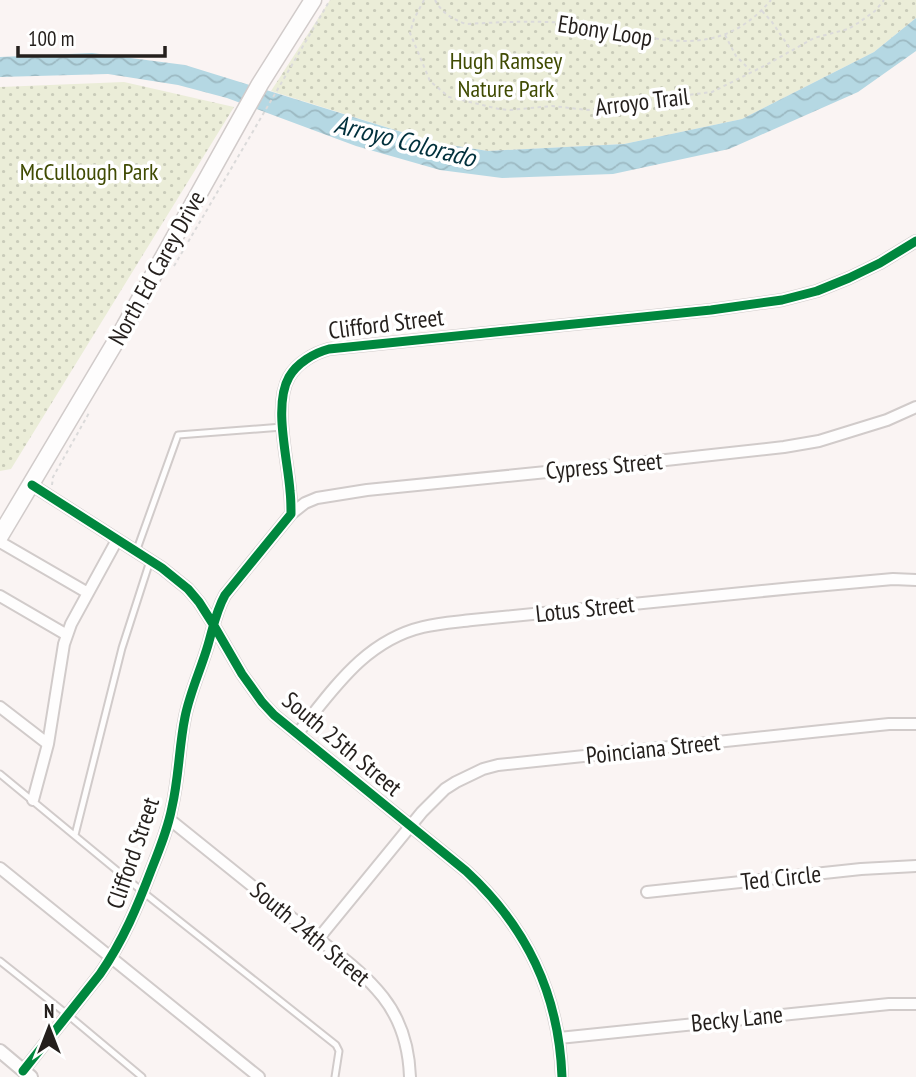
<svg xmlns="http://www.w3.org/2000/svg" width="916" height="1077" font-family="'PT Sans Narrow',sans-serif">
<style>
.park{fill:url(#park-dots)}
.water{fill:url(#water-waves)}
.lines{fill:none;stroke-linecap:round;stroke-linejoin:round}
.service-casing{stroke:#d1cbca;stroke-width:9}
.minor-casing{stroke:#d1cbca;stroke-width:14}
.tertiary-casing{stroke:#d1cbca;stroke-width:16}
.primary-casing{stroke:#d1cbca;stroke-width:19}
.path{stroke:#dbdada;stroke-width:2;stroke-dasharray:3.5 3.5;stroke-linecap:butt}
.service{stroke:#fefdfd;stroke-width:5}
.minor{stroke:#fefdfd;stroke-width:10}
.tertiary{stroke:#fefdfd;stroke-width:12}
.primary{stroke:#fefdfd;stroke-width:16}
.cycleway-casing{stroke:#fff;stroke-width:13}
.cycleway{stroke:#00873e;stroke-width:9}
.labels{text-anchor:middle;stroke-width:7;stroke-linejoin:round;paint-order:stroke}
.street-label{font-size:24px;fill:#241f1c;stroke:#fff}
.park-label{font-size:24px;fill:#404b03;stroke:#fff}
.water-label{font-size:26px;font-style:italic;fill:#00303c;stroke:#fff}
</style>
<defs>
<pattern id="park-dots" width="8" height="8" patternUnits="userSpaceOnUse" patternTransform="scale(1.75)"><rect width="8" height="8" fill="#ebedd8"/><path d="M2 2h.1M6 6h.1" fill="none" stroke="#c9cbb9" stroke-width="1.8" stroke-linecap="round"/></pattern>
<pattern id="water-waves" width="16" height="10" patternUnits="userSpaceOnUse" patternTransform="scale(1.75)"><rect width="16" height="10" fill="#b5d8e3"/><path d="M0 5q4-4 8 0t8 0" fill="none" stroke="#9cb9c2"/></pattern>
</defs>
<rect width="100%" height="100%" fill="#faf4f3"/>
<path class="park" d="M 330,0 L 916,0 L 916,18 L 874,52 L 742,119 L 624,144 L 488,151 L 437,143 L 271,91 Z
M 124,82 L 234,107 L 11,469 L 0,471 L 0,87 Z"/>
<path class="water" d="M 916,18 L 916,51 L 858,92 L 729,149 L 613,174 L 502,178 L 440,170 L 356,146 L 227,98 L 178,85 L 108,74 L 0,77 L 0,57 L 92,53 L 185,65 L 437,143 L 488,151 L 624,144 L 742,119 L 874,52 Z"/>
<g class="lines">
<g class="service-casing">
<path id="service" d="M 136,552 L 178,435 L 282,427
M 0,774 L 143,892 L 336,1045 L 339,1051 L 335,1077
M 75,835 L 122,648 L 150,561
M 0,961 L 68,1015 L 142,1077"/>
</g>
<g class="minor-casing">
<path id="minor" d="M 32,485 L 162,568 L 188,589 L 199,602 L 213,624 L 242,674 L 262,702 L 274,715 L 466,871 C 527,927 559,994 562,1077
M 291,514 L 305,503 L 317,498 L 367,490 L 666,460 L 784,447 L 819,441 L 887,420 L 916,407
M 0,542 L 88,593
M 0,596 L 67,635
M 0,707 L 48,744
M 297,734 C 333,690 364,641 423,627 C 439,623 456,622 472,620 L 793,588 L 893,579 L 916,580
M 33,800 L 48,744 L 64,644 L 71,624 L 117,540
M 169,819 C 215,856 261,893 307,930 C 333,951 362,970 383,997 C 401,1020 409,1048 410,1077
M 0,868 L 259,1077
M 647,892 L 861,869 L 916,866
M 318,939 L 422,812 L 445,789 L 456,782 L 483,769 L 498,765 L 831,730 L 889,724 L 916,724
M 559,1038 L 889,1004 L 916,1004
M 23,1071 L 100,974 C 123,941 138,905 152,868 C 160,848 168,828 172,807 C 179,777 179,746 185,717 C 190,692 201,669 208,645 C 213,628 216,611 225,595 L 291,514 C 291,506 291,499 290,491 C 288,460 273,405 289,377 C 297,363 314,353 329,349 L 711,310 L 782,300 L 817,291 L 849,278 L 880,263 L 916,241"/>
</g>
<g class="tertiary-casing">
<path id="tertiary" d="M 0,1051 L 31,1077"/>
</g>
<g class="primary-casing">
<path id="primary" d="M 0,536 L 125,326 L 260,84 L 313,0"/>
</g>
<path class="path" d="M 424,0 L 414,19 L 410,33 L 430,81 L 449,97 L 499,109 L 510,110 L 552,106 L 588,110 L 639,101 L 712,92 L 766,65 L 814,38 L 848,29 L 858,23 L 875,11 L 884,0
M 435,0 C 442,13 452,19 466,24 C 503,22 540,20 577,24 C 650,34 714,67 771,0
M 762,11 L 772,22 L 791,50
M 725,35 L 736,56 L 750,70
M 174,266 L 330,0
M 52,485 L 53,477 L 89,413"/>
<use href="#service" class="service"/>
<use href="#minor" class="minor"/>
<use href="#tertiary" class="tertiary"/>
<use href="#primary" class="primary"/>
<g class="cycleway-casing">
<path id="cycleway" d="M 32,485 L 162,568 L 188,589 L 199,602 L 213,624 L 242,674 L 262,702 L 274,715 L 466,871 C 527,927 559,994 562,1077
M 23,1071 L 100,974 C 123,941 138,905 152,868 C 160,848 168,828 172,807 C 179,777 179,746 185,717 C 190,692 201,669 208,645 C 213,628 216,611 225,595 L 291,514 C 291,506 291,499 290,491 C 288,460 273,405 289,377 C 297,363 314,353 329,349 L 711,310 L 782,300 L 817,291 L 849,278 L 880,263 L 916,241"/>
</g>
<use href="#cycleway" class="cycleway"/>
</g>
<g class="labels">
<g class="street-label">
<text transform="translate(605 31) rotate(9)" y="8">Ebony Loop</text>
<text transform="translate(642 102) rotate(-7)" y="8">Arroyo Trail</text>
<text transform="translate(157 268) rotate(-61)" y="8">North Ed Carey Drive</text>
<text transform="translate(386 324) rotate(-7)" y="8">Clifford Street</text>
<text transform="translate(604 466) rotate(-5)" y="8">Cypress Street</text>
<text transform="translate(585 609) rotate(-6)" y="8">Lotus Street</text>
<text transform="translate(342 744) rotate(40)" y="8">South 25th Street</text>
<text transform="translate(653 749) rotate(-6)" y="8">Poinciana Street</text>
<text transform="translate(133 853) rotate(-71)" y="8">Clifford Street</text>
<text transform="translate(781 878) rotate(-6)" y="8">Ted Circle</text>
<text transform="translate(310 934) rotate(40)" y="8">South 24th Street</text>
<text transform="translate(737 1019) rotate(-6)" y="8">Becky Lane</text>
</g>
<g class="park-label">
<text x="506" y="69">Hugh Ramsey<tspan x="506" dy="28">Nature Park</tspan></text>
<text x="89" y="180">McCullough Park</text>
</g>
<g class="water-label">
<text transform="translate(405 141) rotate(14)" y="9">Arroyo Colorado</text>
</g>
</g>
<g transform="translate(49 1028)" stroke="#ffffff" stroke-width="5" paint-order="stroke">
<path d="M0-5L12 26L0 18L-12 26Z" fill="#241f1c"/>
<text y="-10" font-size="19" font-weight="bold" text-anchor="middle" fill="#241f1c">N</text>
</g>
<path d="M18 46v10h147v-10" fill="none" stroke="#241f1c" stroke-width="3.5"/>
<text x="28" y="46" font-size="21" fill="#241f1c" stroke="#ffffff" stroke-width="5" paint-order="stroke">100 m</text>
</svg>
